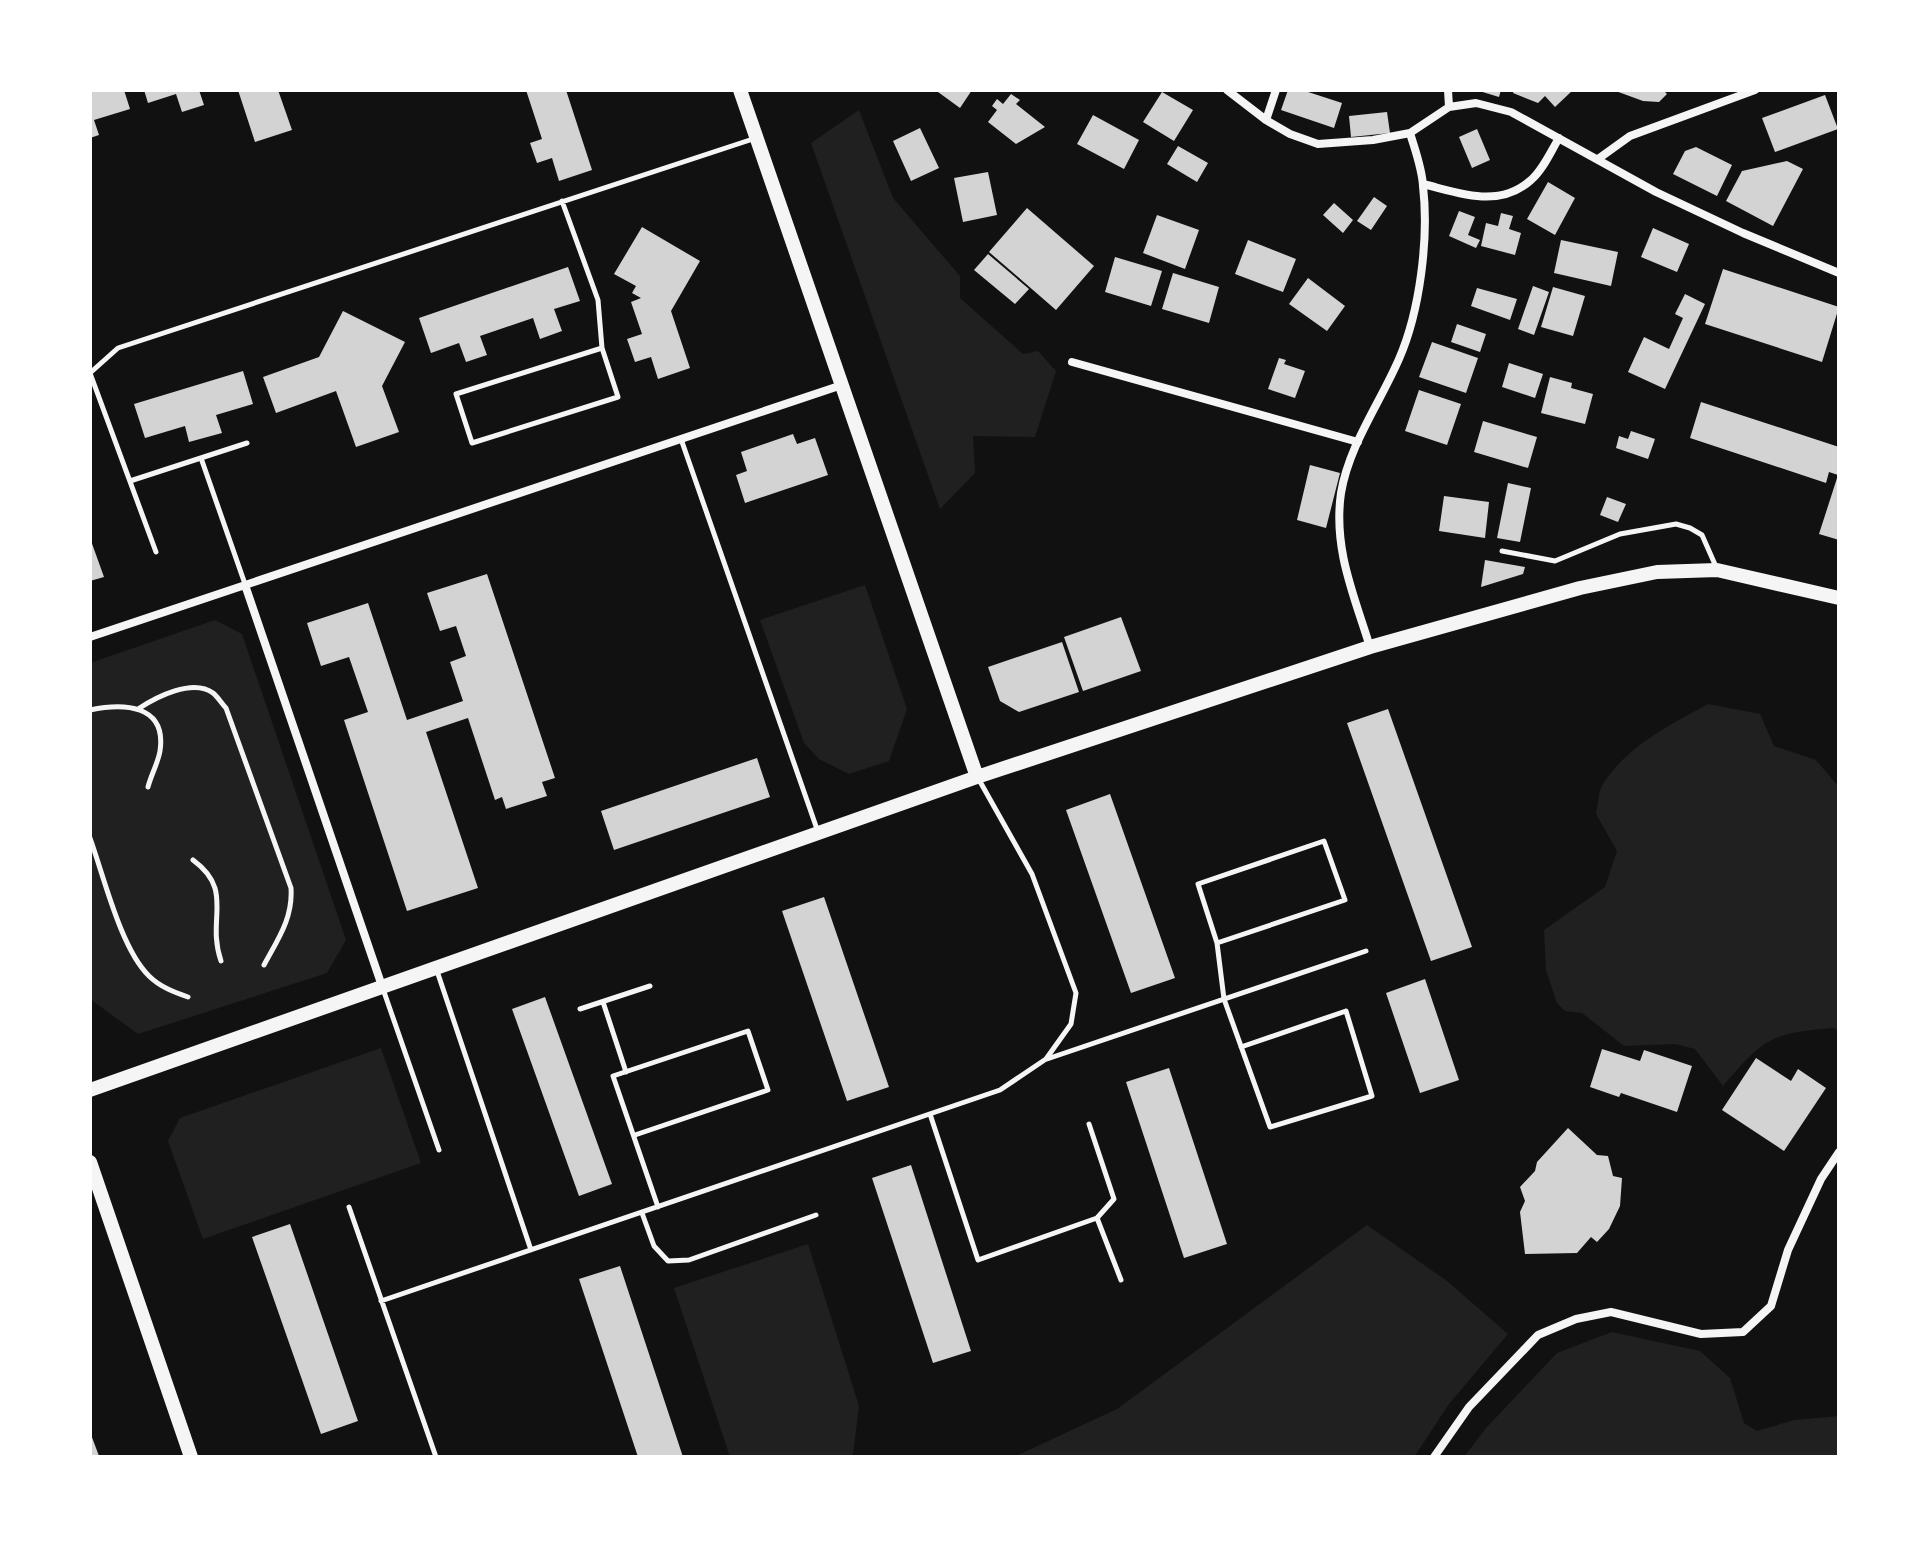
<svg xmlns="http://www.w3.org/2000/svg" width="1929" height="1547" font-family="'Playfair Display',serif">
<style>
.green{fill:#202020}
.building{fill:#d3d3d3}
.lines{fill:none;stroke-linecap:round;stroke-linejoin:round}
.path{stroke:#f5f5f5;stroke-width:5}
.service{stroke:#f5f5f5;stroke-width:5}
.minor{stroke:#f5f5f5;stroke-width:8}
.tertiary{stroke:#f5f5f5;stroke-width:14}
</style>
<rect width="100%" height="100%" fill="#111"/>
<path class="green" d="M 859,110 L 893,198 L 960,276 L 960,298 L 1023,354 L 1038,351 L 1056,371 L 1035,437 L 973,436 L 975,473 L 940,509 L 811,143 Z
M 865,585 L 907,709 L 889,761 L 849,774 L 819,759 L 804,743 L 760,620 Z
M 215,620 L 242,634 L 346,940 L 327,973 L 138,1034 L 90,999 L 90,663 Z
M 1708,704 L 1760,714 L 1774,746 L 1816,760 L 1839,787 L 1839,1032 L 1834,1028 C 1770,1033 1764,1038 1723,1086 L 1695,1049 L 1675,1044 L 1624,1046 L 1582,1013 L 1565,1011 L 1557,1003 L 1546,970 L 1544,930 L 1605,887 L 1617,851 L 1596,814 C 1598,805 1598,792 1603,784 C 1627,746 1670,725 1708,704 Z
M 381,1048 L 421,1163 L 203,1239 L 168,1141 L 180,1118 Z
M 1367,1225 L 1447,1281 L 1508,1334 L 1449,1404 L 1414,1457 L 1014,1457 L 1117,1409 Z
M 808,1244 L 859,1406 L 853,1454 L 849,1457 L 730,1457 L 674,1288 Z
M 1612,1332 L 1700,1351 L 1730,1378 L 1744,1423 L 1757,1431 L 1794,1420 L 1839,1416 L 1839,1457 L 1464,1457 L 1486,1428 L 1557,1353 Z"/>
<path class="building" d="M 90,90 L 124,90 L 130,109 L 94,120 L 99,135 L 90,138 Z
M 144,90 L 199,90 L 204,105 L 182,112 L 176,94 L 148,103 Z
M 238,90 L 278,90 L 292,130 L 255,142 Z
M 526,90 L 566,90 L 592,170 L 559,181 L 552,158 L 537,163 L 530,143 L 542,139 Z
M 939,90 L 972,90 L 960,108 L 938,92 Z
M 1288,90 L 1302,90 L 1342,103 L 1334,128 L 1281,110 Z
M 1476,90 L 1501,90 L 1499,97 Z
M 1514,90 L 1573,90 L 1555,107 L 1545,96 L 1538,103 L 1513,93 Z
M 1613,90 L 1663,90 L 1667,94 L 1659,102 L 1643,101 Z
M 1162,92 L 1193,110 L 1174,141 L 1143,122 Z
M 1011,94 L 1020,100 L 1016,104 L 1045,127 L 1016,144 L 988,122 L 997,110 L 992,106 L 997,99 L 1003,104 Z
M 1825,95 L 1838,129 L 1775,152 L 1762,118 Z
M 1387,112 L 1390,133 L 1351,137 L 1349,116 Z
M 1093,115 L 1139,140 L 1124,169 L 1077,144 Z
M 920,128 L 939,168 L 911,181 L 893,141 Z
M 1477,129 L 1490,160 L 1472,168 L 1459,137 Z
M 1178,146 L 1208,163 L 1197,182 L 1167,164 Z
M 1696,147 L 1732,165 L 1717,196 L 1673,174 L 1685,151 Z
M 1787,161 L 1803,169 L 1773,226 L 1726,201 L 1742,171 Z
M 988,172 L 997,215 L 963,222 L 954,178 Z
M 1548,182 L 1575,198 L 1555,235 L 1527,219 Z
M 1374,197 L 1387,206 L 1371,230 L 1357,221 Z
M 1334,203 L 1353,220 L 1343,233 L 1323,215 Z
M 1027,208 L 1094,266 L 1056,310 L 989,252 Z
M 1459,211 L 1475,217 L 1468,235 L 1480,240 L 1476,248 L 1449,236 Z
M 1501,213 L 1513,216 L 1509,229 L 1521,233 L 1515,255 L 1481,246 L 1486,223 L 1498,226 Z
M 1157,215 L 1199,230 L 1185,269 L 1143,253 Z
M 642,227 L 700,261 L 671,311 L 690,368 L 658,379 L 651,357 L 635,362 L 627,339 L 642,334 L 631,302 L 641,298 L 632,293 L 636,286 L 614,274 Z
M 1653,228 L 1689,244 L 1677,272 L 1641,257 Z
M 1248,240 L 1296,259 L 1283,292 L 1235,274 Z
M 1561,240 L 1618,252 L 1611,286 L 1554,273 Z
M 988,254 L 1029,289 L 1015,304 L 974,270 Z
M 1115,257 L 1162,271 L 1151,306 L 1105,292 Z
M 568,267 L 580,301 L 554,309 L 562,331 L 540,339 L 533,318 L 480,336 L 487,355 L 466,362 L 459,343 L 431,353 L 419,318 Z
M 1723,269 L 1839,307 L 1822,362 L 1705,324 Z
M 1173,273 L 1219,287 L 1209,323 L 1162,309 Z
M 1308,278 L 1345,306 L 1327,331 L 1289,304 Z
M 1533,286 L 1549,292 L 1534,335 L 1518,329 Z
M 1553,287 L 1585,296 L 1573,336 L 1541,327 Z
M 1477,288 L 1517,299 L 1510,320 L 1471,306 Z
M 1685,294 L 1705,304 L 1665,389 L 1628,372 L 1644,337 L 1669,349 L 1683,318 L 1675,314 Z
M 343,311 L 405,342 L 382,386 L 399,432 L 356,447 L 336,391 L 276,413 L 263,377 L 319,357 Z
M 1457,324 L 1486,334 L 1480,352 L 1451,342 Z
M 1432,342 L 1478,358 L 1466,393 L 1419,377 Z
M 1279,358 L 1286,360 L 1284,364 L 1305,371 L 1295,398 L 1268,389 Z
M 1509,363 L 1543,374 L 1535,398 L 1502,387 Z
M 243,371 L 253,404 L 216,415 L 222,433 L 189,442 L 185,426 L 145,438 L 134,404 Z
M 1550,377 L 1572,383 L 1571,388 L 1593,394 L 1585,424 L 1541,413 Z
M 1419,390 L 1461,404 L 1447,445 L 1405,431 Z
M 1701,402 L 1839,447 L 1839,540 L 1819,534 L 1838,475 L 1829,472 L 1826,483 L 1690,438 Z
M 1483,421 L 1537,437 L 1528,468 L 1474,452 Z
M 1631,431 L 1655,439 L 1648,459 L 1616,448 L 1619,436 L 1628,439 Z
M 793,434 L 797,444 L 815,438 L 828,475 L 745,503 L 736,475 L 747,471 L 741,452 Z
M 1310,465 L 1340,473 L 1326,528 L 1297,520 Z
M 1508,483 L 1531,488 L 1520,542 L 1497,538 Z
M 1444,496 L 1489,502 L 1485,538 L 1439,531 Z
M 1607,497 L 1626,504 L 1618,522 L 1600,515 Z
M 90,538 L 104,577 L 90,581 Z
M 1485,560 L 1525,567 L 1523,574 L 1481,587 Z
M 487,574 L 555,778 L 542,782 L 547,796 L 506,809 L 502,797 L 495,800 L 468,718 L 426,732 L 478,888 L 407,911 L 344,720 L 368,712 L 349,657 L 321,666 L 307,623 L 368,603 L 407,720 L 463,701 L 450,662 L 466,656 L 456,626 L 440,631 L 427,593 Z
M 1121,617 L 1141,671 L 1083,691 L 1064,637 Z
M 1062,642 L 1079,692 L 1019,712 L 1000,701 L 988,667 Z
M 1388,709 L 1472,947 L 1431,961 L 1347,723 Z
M 757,758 L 770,797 L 614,850 L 601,811 Z
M 1110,794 L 1175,978 L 1131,993 L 1066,810 Z
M 824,897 L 889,1087 L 847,1101 L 782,911 Z
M 1425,979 L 1459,1080 L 1420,1093 L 1386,993 Z
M 545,997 L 612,1184 L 579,1196 L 512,1009 Z
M 1602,1049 L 1640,1061 L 1644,1050 L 1692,1066 L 1677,1112 L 1621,1093 L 1619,1097 L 1590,1087 Z
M 1756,1058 L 1791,1081 L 1798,1069 L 1826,1088 L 1784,1151 L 1722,1110 Z
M 1169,1068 L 1227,1244 L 1184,1258 L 1126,1082 Z
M 1568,1128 L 1597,1155 L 1608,1156 L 1613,1176 L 1622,1178 L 1620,1206 L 1609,1229 L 1597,1242 L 1591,1237 L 1577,1253 L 1525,1254 L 1520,1212 L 1525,1201 L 1520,1187 L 1535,1171 L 1537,1162 Z
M 911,1165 L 971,1351 L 933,1363 L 872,1178 Z
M 290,1224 L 358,1421 L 321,1434 L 252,1237 Z
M 620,1266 L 683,1457 L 638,1457 L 579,1279 Z
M 90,1432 L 99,1456 L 97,1457 L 90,1457 Z"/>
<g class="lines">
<path class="path" d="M 138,709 C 156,697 193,678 213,693 C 218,697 222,704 226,708 L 291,888 C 293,918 278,939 264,965
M 90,710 C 123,703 167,704 160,751 C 158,763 151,775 148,787
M 90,838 C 104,877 121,949 149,976 C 160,987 174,992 188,997
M 193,860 C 235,891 206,918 221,961"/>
<path class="service" d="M 562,201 L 598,300 L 602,348 L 618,397 L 472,443 L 456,394 L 602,348
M 90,373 L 118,348 L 756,138
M 90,373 L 156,552
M 681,439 L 818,832
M 201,458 L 245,584
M 130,481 L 247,443
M 1502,551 L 1555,561 L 1620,534 L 1676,524 L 1690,528 L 1702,535 L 1717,569
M 1217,943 L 1345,900 L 1324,841 L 1198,884 L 1217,943 L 1224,999 L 1270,1127 L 1372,1096 L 1346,1011 L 1241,1047
M 437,971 L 531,1250
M 383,989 L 439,1150
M 603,1002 L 626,1072
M 580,1009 L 650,986
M 1047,1059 L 1366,951
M 930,1114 L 978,1260 L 1097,1218 L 1114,1199 L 1089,1124
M 635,1135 L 768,1090 L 748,1031 L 613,1076 L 658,1207
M 349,1207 L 436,1457
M 642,1213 L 654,1246 L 668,1261 L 689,1260 L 816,1215
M 1097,1218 L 1121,1280
M 381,1301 L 1000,1090 L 1046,1059 L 1071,1024 L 1076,993 L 1032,874 L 978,778"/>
<path class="minor" d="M 1227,90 L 1266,120 L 1290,134 L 1318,144 L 1373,140 L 1410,133 L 1449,107 L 1476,103 L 1511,112 L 1656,192 L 1743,233 L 1839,273
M 1448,90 L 1449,107
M 1266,120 L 1276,90
M 1598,159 L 1630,136 L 1755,90
M 1423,184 C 1460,193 1499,209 1531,180 C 1543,170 1551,151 1559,138
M 1072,362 L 1358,442
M 245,585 L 382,986
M 90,637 L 842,385
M 1370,647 C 1354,595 1333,549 1341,493 C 1349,445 1380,403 1399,359 C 1420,311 1429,238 1423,186 C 1422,168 1415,150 1410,133
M 1434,1457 L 1469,1407 L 1538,1335 L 1576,1319 L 1611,1312 L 1701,1334 L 1743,1332 L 1771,1306 L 1788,1250 L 1821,1179 L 1839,1152"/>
<path class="tertiary" d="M 740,90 L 977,777
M 90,1090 L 977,777 L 1370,647 L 1580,588 L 1657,572 L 1717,570 L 1839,598
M 90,1162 L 191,1457"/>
</g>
<rect width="1929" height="1547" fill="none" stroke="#ffffff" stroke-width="184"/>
</svg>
